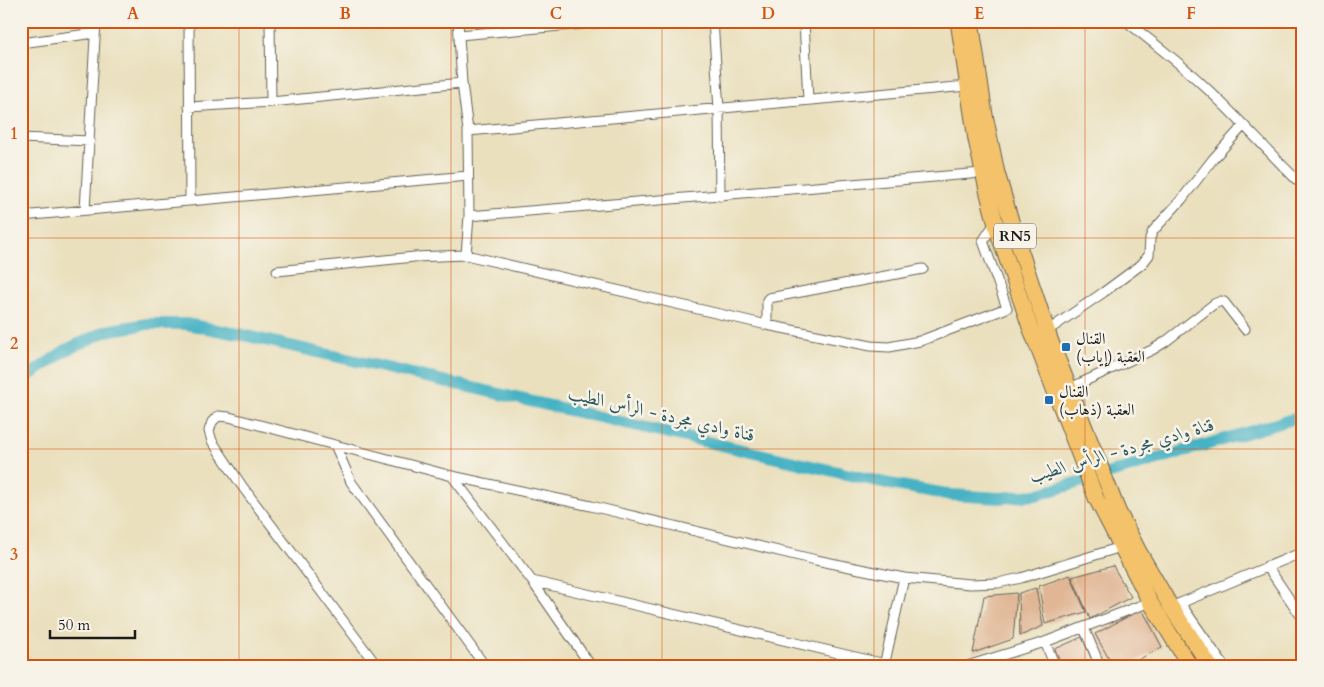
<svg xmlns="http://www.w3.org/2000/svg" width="1324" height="687" font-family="Cardo,Amiri,serif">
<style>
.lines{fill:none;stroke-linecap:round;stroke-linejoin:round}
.canal{stroke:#46b2c4;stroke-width:12}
.building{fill:#e0b694}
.minor-casing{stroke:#646155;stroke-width:11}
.trunk-casing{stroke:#646155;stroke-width:17}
.minor{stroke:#fff;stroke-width:9}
.trunk{stroke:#f3c26a;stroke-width:15}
.grid{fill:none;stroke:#d4530e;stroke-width:1;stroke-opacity:0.55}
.poi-dot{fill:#1f6fb2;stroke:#f7f3e8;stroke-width:2}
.labels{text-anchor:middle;stroke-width:5;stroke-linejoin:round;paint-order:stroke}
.shield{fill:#f7f3e8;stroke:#5e5c59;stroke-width:1}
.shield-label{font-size:15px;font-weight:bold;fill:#1c1c1c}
.poi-label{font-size:16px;fill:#1c1c1c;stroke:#f7f3e8;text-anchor:start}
.water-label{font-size:18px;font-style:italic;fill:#2d585f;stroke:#f7f3e8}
.neatline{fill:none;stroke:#d4530e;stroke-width:2}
.grid-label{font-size:16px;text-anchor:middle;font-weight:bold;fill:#d4530e}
</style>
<rect width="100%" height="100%" fill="#f7f3e8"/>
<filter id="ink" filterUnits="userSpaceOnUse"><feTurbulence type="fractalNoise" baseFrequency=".02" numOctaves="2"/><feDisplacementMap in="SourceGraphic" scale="10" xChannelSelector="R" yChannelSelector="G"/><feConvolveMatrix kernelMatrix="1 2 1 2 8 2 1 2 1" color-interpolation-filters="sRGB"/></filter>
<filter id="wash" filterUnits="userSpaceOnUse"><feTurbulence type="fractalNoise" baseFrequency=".0096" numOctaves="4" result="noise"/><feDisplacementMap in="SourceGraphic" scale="20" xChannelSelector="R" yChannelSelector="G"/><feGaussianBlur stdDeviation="1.12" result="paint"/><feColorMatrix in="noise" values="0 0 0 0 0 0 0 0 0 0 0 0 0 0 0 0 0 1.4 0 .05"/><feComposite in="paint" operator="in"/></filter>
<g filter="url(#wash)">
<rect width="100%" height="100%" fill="#eae0be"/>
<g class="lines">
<path class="canal" d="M 21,381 L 66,350 L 106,331 L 147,324 L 186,324 L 243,335 L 890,484 L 952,495 L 1000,498 L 1036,495 L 1303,416"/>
</g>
<g id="blocks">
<path class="building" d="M 1113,566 L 1131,597 L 1090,619 L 1072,577 Z
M 1070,575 L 1086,612 L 1045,624 L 1039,586 Z
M 1036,588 L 1043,626 L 1020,636 L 1019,593 Z
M 1017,593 L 1013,639 L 973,653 L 984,596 Z
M 1142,609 L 1162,647 L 1127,666 L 1113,666 L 1095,634 Z
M 1082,637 L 1093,662 L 1085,666 L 1062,666 L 1055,649 Z"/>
</g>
</g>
<g filter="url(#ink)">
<use href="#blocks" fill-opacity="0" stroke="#646155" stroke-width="1"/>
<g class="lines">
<g class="minor-casing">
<path id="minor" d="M 189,21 L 190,200
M 270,21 L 271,102
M 458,21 L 462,83 L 468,131 L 469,216 L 466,255
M 713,21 L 719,109 L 720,196
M 804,21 L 808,100
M 1126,21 C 1152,42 1179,62 1203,85 C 1238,117 1269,153 1303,186
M 459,35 L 617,21
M 21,43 L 95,33
M 21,52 L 22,21
M 189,107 L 271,102 L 462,83
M 468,131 L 967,86
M 21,138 L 90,141
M 85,210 L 96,21
M 21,216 L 468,176
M 469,216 L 982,173
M 277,271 L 414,257 L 466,255 L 767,325 L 871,346 L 889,347 L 920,341 L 1007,308 L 983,241 L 995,223
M 767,325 L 767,300 L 769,298 L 923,269
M 1047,331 L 1104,292 L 1142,264 L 1149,255 L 1150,238 L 1153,231 L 1182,199 L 1213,159 L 1244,125
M 1070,388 L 1152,350 L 1165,342 L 1214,304 L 1221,301 L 1224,302 L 1245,329
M 336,447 L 351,482 L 485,666
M 452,476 L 532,581 L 591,666
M 1267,566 L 1303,619
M 532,581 L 885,664
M 1180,603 L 1224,666
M 1171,607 L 1303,552
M 1084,628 L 1100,666
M 1045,642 L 1055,666
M 377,666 L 242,486 L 212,441 L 209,431 L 212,422 L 218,416 L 229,417 L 452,476 L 591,506 L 816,560 L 904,578 L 970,584 L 998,583 L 1021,578 L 1121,547
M 884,666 L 904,578
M 967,666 L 1045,642 L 1150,602"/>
</g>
<g class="trunk-casing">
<path id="trunk" d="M 958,21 L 976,140 L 987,190 L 998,233 L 1030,327 L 1096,498 L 1150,602 L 1190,666
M 971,21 L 985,115 L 997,173 L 1014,231 L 1051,342 L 1118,511 L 1138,550 L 1171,607 L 1210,666"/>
</g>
<use href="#minor" class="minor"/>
<use href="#trunk" class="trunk"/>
</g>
</g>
<path class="grid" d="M 239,21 L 239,666M 451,21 L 451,666M 662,21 L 662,666M 874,21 L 874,666M 1085,21 L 1085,666M 21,238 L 1303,238M 21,449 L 1303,449"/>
<g class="poi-dot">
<rect x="1061" y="342" width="10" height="10" rx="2.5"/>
<rect x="1044" y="395" width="10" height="10" rx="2.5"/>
</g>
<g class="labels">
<rect class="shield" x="994" y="223.5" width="42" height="25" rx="4"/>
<g class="shield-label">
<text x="1015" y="241">RN5</text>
</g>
<g class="poi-label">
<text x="1076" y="344">القنال<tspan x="1076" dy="18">العقبة (إياب)</tspan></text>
<text x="1059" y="397">القنال<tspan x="1059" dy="18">العقبة (ذهاب)</tspan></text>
</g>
<g class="water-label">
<text transform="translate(662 414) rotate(13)" y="6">قناة وادي مجردة - الرأس الطيب</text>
<text transform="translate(1122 450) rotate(-16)" y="6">قناة وادي مجردة - الرأس الطيب</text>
</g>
</g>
<rect width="1324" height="687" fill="none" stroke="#f7f3e8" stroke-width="55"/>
<path d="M50 630v8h85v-8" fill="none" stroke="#1c1c1c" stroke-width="2.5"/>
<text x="58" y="630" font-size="15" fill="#1c1c1c" stroke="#f7f3e8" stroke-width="4" paint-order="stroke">50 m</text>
<rect x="28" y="28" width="1268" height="632" class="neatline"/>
<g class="grid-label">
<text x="133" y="19">A</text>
<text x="345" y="19">B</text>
<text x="556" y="19">C</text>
<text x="768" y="19">D</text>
<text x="979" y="19">E</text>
<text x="1191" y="19">F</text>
<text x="14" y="139">1</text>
<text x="14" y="349">2</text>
<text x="14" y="560">3</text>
</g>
</svg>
